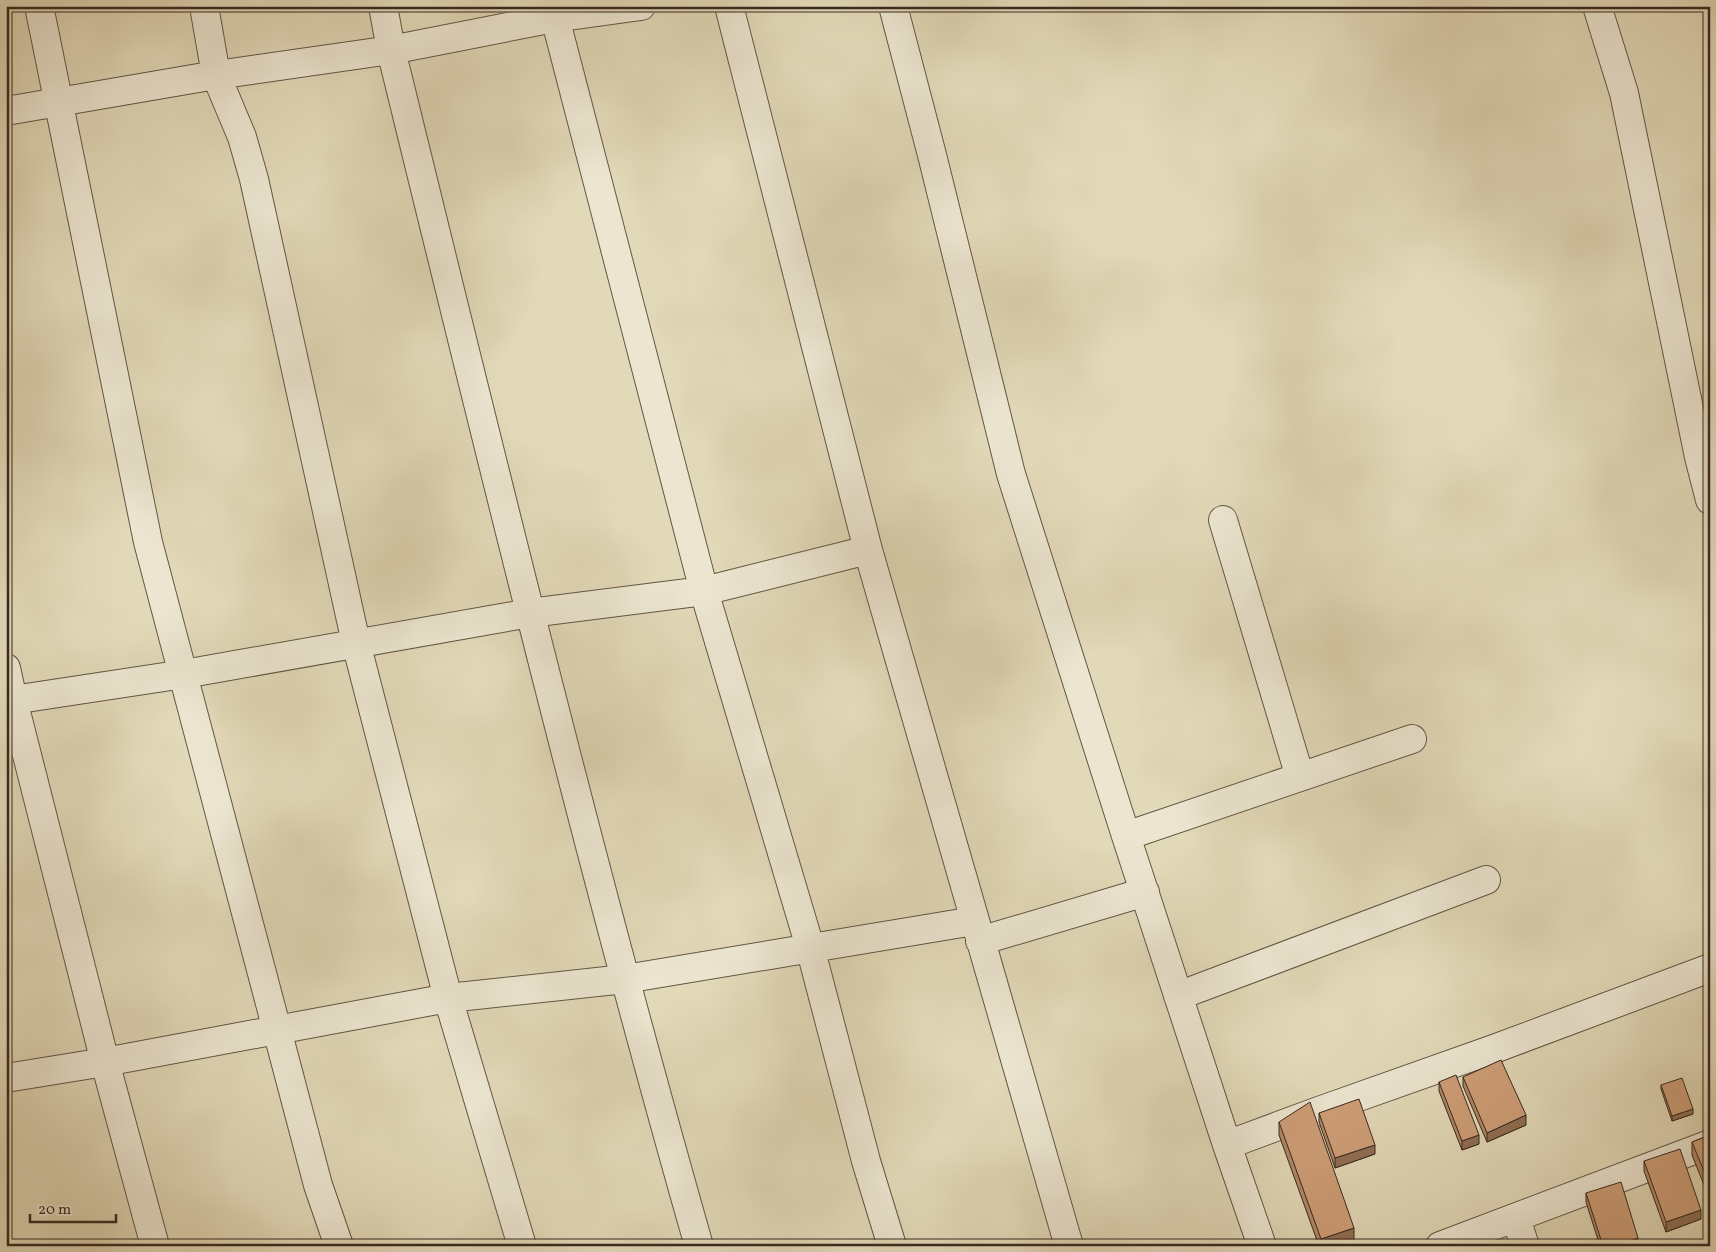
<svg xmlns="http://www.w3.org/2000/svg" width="1716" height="1252" font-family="Vollkorn,serif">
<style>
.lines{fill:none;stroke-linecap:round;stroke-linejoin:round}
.street-casing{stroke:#625646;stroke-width:30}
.street{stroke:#ece6d1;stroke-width:28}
.wall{fill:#b18867;stroke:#382a20}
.shaded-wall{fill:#906f54;stroke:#382a20}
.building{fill:#ce9e78;stroke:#382a20}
</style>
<rect width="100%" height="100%" fill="#e2d9b8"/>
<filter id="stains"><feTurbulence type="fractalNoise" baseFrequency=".004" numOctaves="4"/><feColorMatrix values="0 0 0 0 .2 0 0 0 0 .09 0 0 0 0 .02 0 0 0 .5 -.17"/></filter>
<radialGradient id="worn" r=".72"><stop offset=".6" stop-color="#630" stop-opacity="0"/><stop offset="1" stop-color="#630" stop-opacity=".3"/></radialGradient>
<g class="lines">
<g class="street-casing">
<path id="street" d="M 39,6 L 148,542 L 318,1185 L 339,1246
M 204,6 L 216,75 L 242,137 L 254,179 L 356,643 L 448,998 L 522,1246
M 383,6 L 391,50 C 489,449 586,850 699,1246
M 552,6 L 704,591 L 810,947 L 866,1161 L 892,1246
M 729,6 L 868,550 L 1069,1246
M 893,6 L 932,155 L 1011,474 L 1126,836 L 1227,1145 L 1262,1246
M 1597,6 L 1624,93 L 1699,457 L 1710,500
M 6,111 L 216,75 L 391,50 L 554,18 L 641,6
M 1223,520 L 1300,777
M 6,668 L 13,700 L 105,1062 L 155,1246
M 6,701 L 184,674 L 530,613 L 704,591 L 868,550
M 1126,836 L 1412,739
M 980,941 L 1145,892
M 1178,996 L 1486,880
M 6,1078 L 105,1062 L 448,998 L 625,979 L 974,921
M 1227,1145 L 1316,1112 L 1491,1050 L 1710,968
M 1516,1218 L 1525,1246
M 1440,1246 L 1710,1144"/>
</g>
<use href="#street" class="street"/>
</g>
<path class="wall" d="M 1463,1077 L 1526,1125 L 1487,1142 L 1463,1086 Z
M 1439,1082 L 1479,1144 L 1462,1150 L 1439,1091 Z
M 1661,1085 L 1693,1114 L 1672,1121 L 1661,1089 Z
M 1319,1113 L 1375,1154 L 1335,1168 L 1319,1122 Z
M 1279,1122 L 1354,1241 L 1342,1246 L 1319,1246 L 1279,1135 Z
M 1710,1135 L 1710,1200 L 1692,1155 L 1692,1142 Z
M 1644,1161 L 1701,1219 L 1666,1232 L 1644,1171 Z
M 1586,1193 L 1638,1246 L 1600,1246 L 1586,1202 Z"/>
<path class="shaded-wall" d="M 1693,1109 L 1693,1114 L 1672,1121 L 1672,1116 Z
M 1526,1115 L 1526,1125 L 1487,1142 L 1487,1133 Z
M 1479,1135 L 1479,1144 L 1462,1150 L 1462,1141 Z
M 1375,1145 L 1375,1154 L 1335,1168 L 1335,1158 Z
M 1701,1210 L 1701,1219 L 1666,1232 L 1666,1222 Z
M 1354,1228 L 1354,1241 L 1342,1246 L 1321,1246 L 1321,1239 Z
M 1638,1238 L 1638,1246 L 1613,1246 Z"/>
<path class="building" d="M 1501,1060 L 1526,1115 L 1487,1133 L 1463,1077 Z
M 1456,1075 L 1479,1135 L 1462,1141 L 1439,1082 Z
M 1682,1078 L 1693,1109 L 1672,1116 L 1661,1085 Z
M 1359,1099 L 1375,1145 L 1335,1158 L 1319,1113 Z
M 1310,1102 L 1354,1228 L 1321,1239 L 1279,1122 Z
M 1710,1135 L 1710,1186 L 1692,1142 Z
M 1680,1149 L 1701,1210 L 1666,1222 L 1644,1161 Z
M 1621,1182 L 1638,1238 L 1613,1246 L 1603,1246 L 1586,1193 Z"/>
<rect width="1716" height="1252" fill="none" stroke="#e2d9b8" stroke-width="25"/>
<rect x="8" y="8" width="1701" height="1237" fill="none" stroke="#382a20" stroke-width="2.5"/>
<rect x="12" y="12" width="1691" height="1227" fill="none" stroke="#382a20"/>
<path d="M30 1214v8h86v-8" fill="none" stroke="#382a20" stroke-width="2.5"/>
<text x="38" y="1214" font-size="15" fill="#382a20" stroke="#ece6d1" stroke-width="4" paint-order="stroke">20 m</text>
<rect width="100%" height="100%" filter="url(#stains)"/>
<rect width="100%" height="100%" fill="url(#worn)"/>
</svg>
